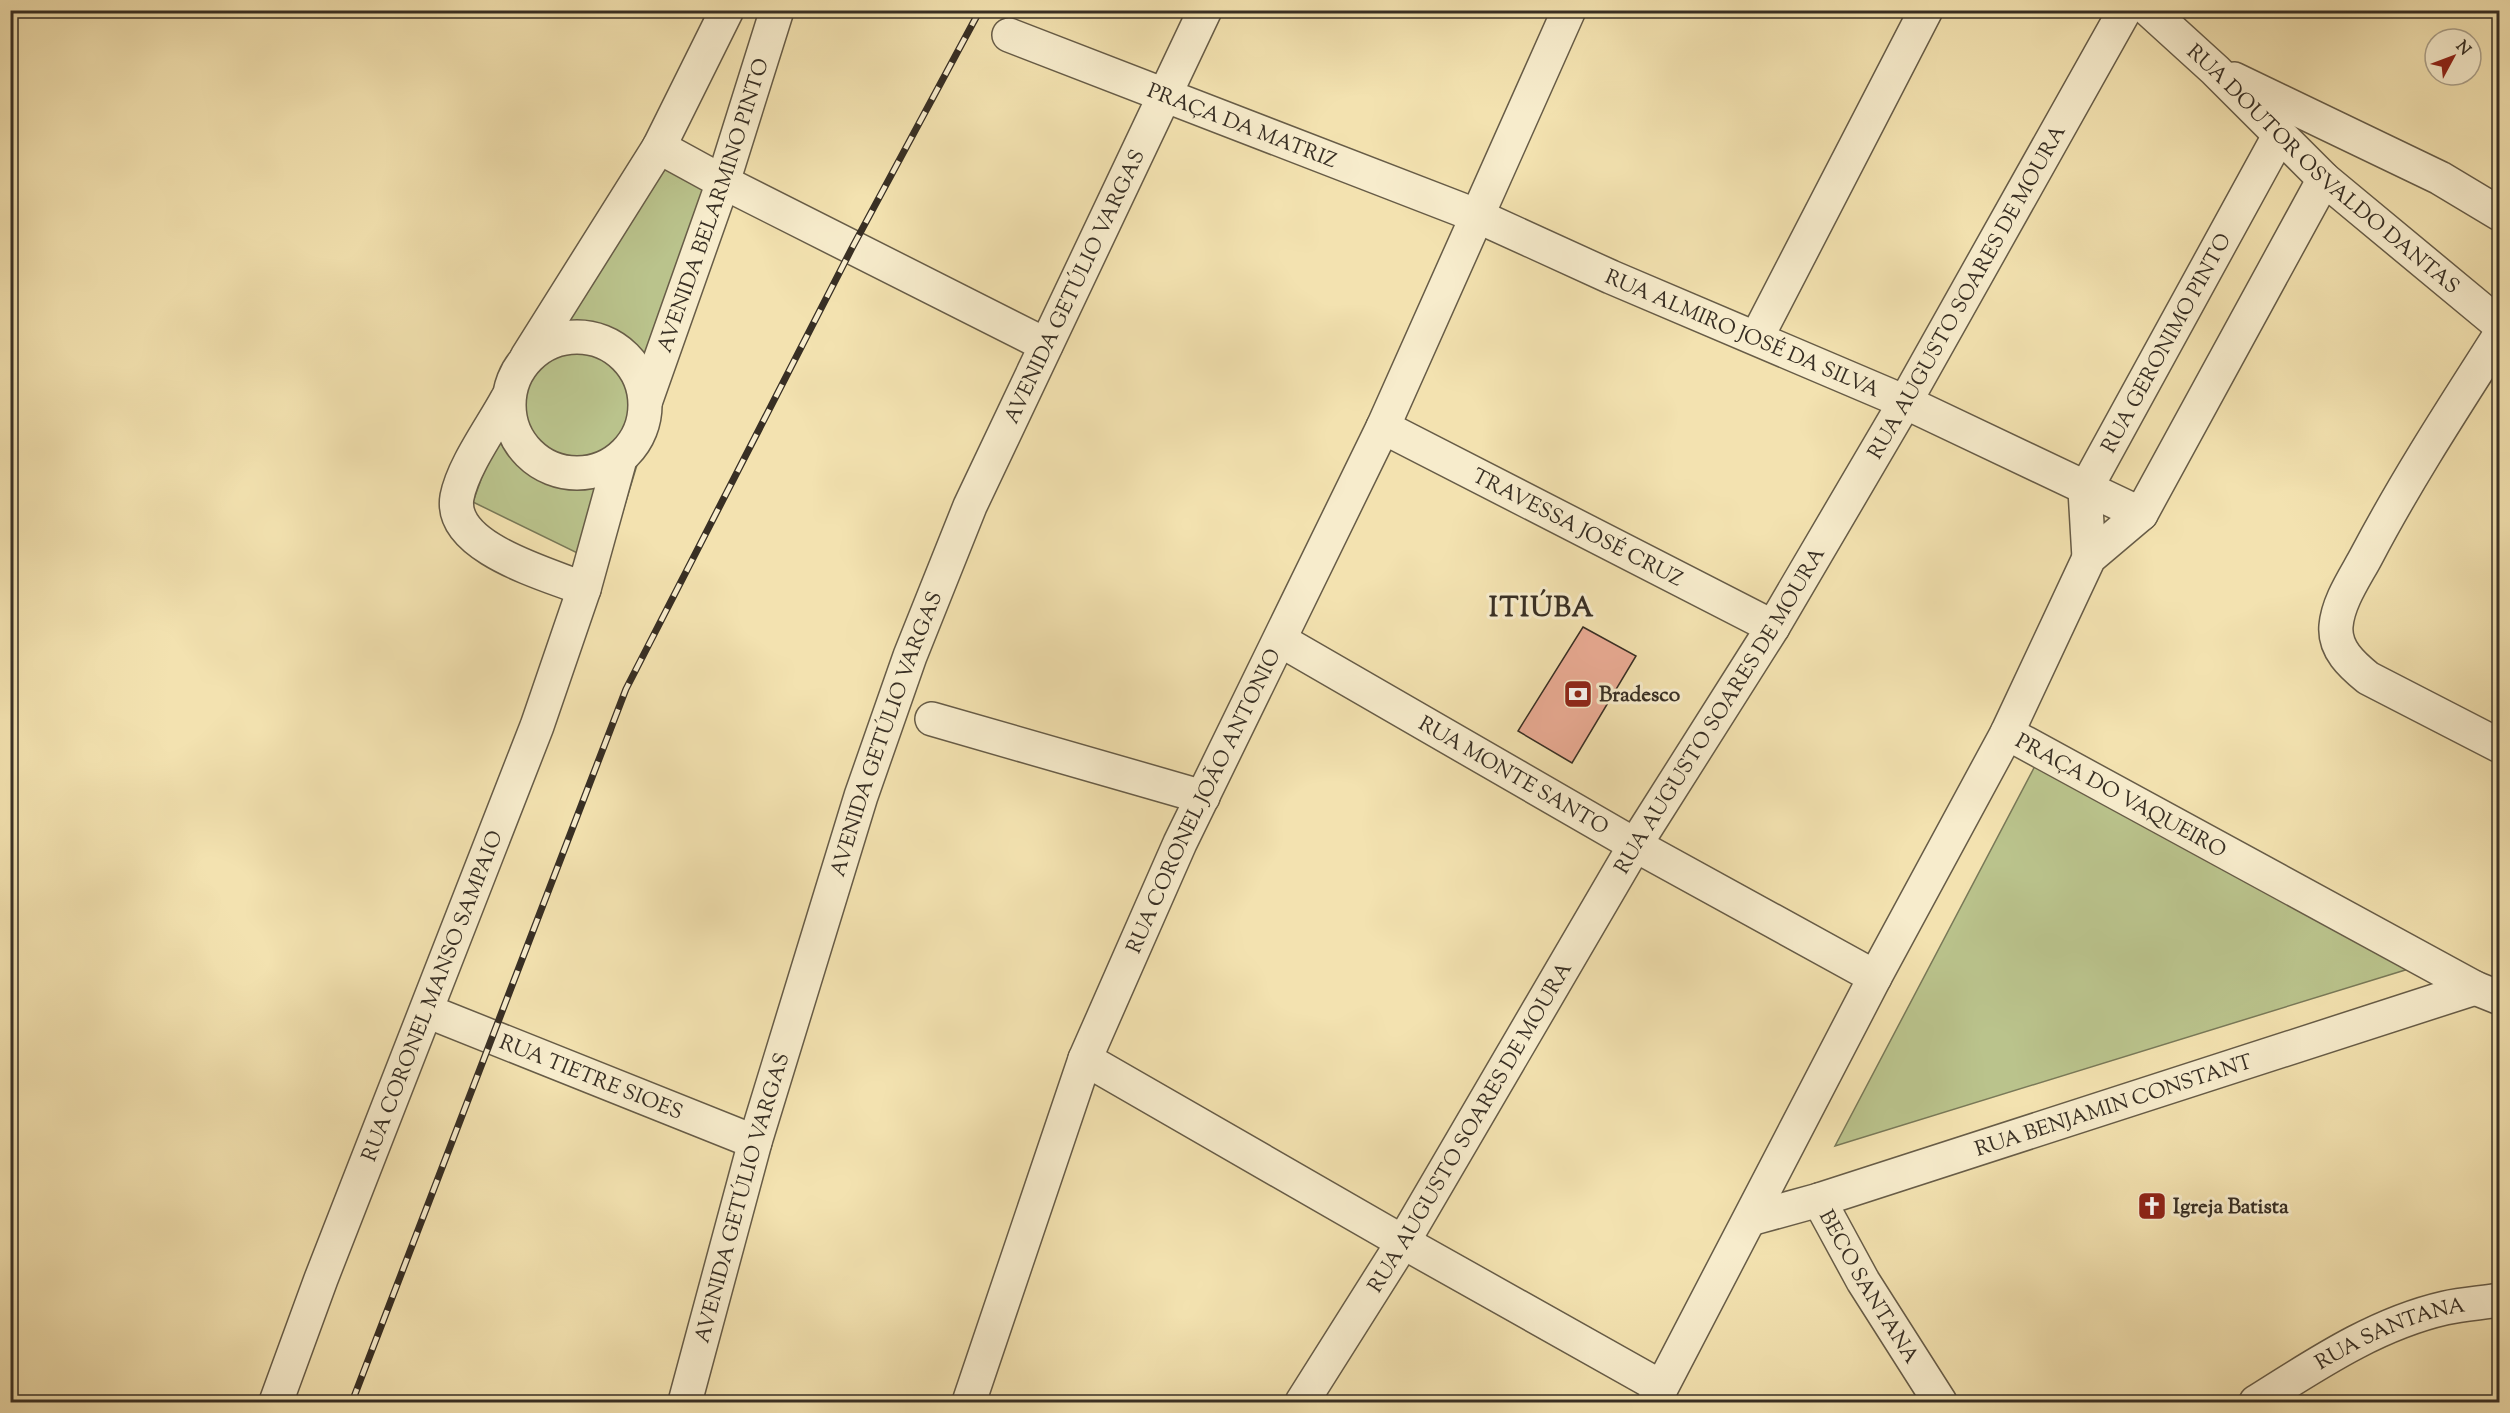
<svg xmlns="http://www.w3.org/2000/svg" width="2510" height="1413" font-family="'Sorts Mill Goudy',serif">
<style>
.green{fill:#bac38c;stroke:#797958;stroke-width:1.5}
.building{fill:#ebac95;stroke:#382f24;stroke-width:1.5}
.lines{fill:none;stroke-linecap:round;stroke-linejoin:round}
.minor-casing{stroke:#675c47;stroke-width:36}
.minor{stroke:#f7eccc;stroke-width:33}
.rail-casing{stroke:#382f24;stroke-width:7}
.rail{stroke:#f7eccc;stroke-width:4.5;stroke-dasharray:14;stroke-linecap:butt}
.labels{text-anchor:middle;stroke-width:6;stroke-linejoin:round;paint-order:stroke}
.street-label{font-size:21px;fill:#382f24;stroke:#f7eccc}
.poi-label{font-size:21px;font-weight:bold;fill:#382f24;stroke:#f7eccc;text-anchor:start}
.district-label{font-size:27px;font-weight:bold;letter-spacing:1.5px;fill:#382f24;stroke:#f7eccc}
</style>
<rect width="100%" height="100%" fill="#f3e2b0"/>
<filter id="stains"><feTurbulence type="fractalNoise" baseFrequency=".00333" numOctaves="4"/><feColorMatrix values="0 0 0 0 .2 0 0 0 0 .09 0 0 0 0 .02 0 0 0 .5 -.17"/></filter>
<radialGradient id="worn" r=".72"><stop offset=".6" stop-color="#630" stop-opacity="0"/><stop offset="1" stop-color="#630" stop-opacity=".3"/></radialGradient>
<path class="green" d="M 659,147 L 723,182 L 606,567 L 473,502 L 515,384 Z
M 2035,766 L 2428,963 L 1835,1146 Z"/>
<path class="building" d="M 1583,627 L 1636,656 L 1572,763 L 1518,731 Z"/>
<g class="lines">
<g class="minor-casing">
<g id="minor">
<path id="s1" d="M 2149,10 L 2215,70 L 2324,179 L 2500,325"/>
<path id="s2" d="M 1009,35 L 1475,215 L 1611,277 L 1905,402 L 2141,514"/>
<path d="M 2234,79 L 2440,178 L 2500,214"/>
<path d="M 659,147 L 723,182 L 1046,345"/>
<path d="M 2500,335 C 2454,407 2407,479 2367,555 C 2356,576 2338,601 2336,626 C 2334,649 2352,665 2368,678 L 2500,746"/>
<circle cx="577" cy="405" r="68"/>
<path d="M 1757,337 L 1926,10"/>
<path d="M 527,357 L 659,147 L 727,10"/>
<path d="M 507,399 C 492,427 463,466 457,497 C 448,548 548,574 584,589"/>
<path id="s3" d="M 646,400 L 723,182 L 777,10"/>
<path id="s4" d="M 1383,427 L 1773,627"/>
<path id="s5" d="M 2089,558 L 2085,490 L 2279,136"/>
<path id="s6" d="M 1280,640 L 1635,845 L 1875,977"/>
<path d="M 932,719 L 1203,797"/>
<path id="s7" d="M 2007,733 L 2475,988 L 2500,998"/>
<path id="s8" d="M 427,1011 L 755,1142"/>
<path d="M 1085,1059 L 1403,1242 L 1661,1387"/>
<path id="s9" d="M 1819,1200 L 1863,1281 L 1940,1402"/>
<path id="s10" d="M 1750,1219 L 1819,1200 L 2475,988"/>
<path id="s11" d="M 276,1402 L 321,1279 L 537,726 L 584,589 L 620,459"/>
<path id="s12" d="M 685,1402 L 755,1142 L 861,796 L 910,656 L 970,506 L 1205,10"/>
<path id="s13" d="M 969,1402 L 1085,1059 L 1180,843 L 1383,427 L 1569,10"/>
<path id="s14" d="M 1302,1402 L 1403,1242 L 1635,845 L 1773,627 L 1905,402 L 2125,10"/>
<path d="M 1654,1402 L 1875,977 L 2007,733 L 2089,558 L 2141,514 L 2324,179"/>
<path id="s15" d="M 2256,1402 C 2315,1365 2375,1324 2445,1308 C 2462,1304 2481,1303 2500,1300"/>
</g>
</g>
<use href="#minor" class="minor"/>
<g class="rail-casing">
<path id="rail" d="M 352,1402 L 626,689 L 852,248 L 980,10"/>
</g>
<use href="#rail" class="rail"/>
</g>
<defs>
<g id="bank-square" transform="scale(1.5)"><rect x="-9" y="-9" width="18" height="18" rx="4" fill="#8f2418" stroke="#f7eccc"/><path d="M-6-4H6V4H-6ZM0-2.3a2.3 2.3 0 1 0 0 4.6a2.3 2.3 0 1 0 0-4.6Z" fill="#fff"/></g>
<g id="church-square" transform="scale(1.5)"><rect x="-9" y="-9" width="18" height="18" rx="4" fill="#8f2418" stroke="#f7eccc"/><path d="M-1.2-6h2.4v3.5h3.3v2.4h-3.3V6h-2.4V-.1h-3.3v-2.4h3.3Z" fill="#fff"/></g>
</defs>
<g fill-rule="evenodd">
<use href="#bank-square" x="1578" y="694"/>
<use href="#church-square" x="2152" y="1206"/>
</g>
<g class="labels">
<g class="street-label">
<text dy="7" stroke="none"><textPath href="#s2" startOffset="250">PRAÇA DA MATRIZ</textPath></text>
<text dy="7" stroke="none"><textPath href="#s1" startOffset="236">RUA DOUTOR OSVALDO DANTAS</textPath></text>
<text dy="7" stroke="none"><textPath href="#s3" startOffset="206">AVENIDA BELARMINO PINTO</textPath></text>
<text dy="7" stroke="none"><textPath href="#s12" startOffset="1184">AVENIDA GETÚLIO VARGAS</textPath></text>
<text dy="7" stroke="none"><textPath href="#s14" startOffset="1294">RUA AUGUSTO SOARES DE MOURA</textPath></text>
<text dy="7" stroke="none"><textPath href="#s2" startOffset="792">RUA ALMIRO JOSÉ DA SILVA</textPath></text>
<text dy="7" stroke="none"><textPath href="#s5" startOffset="236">RUA GERONIMO PINTO</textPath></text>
<text dy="7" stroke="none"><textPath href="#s4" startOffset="219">TRAVESSA JOSÉ CRUZ</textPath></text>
<text dy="7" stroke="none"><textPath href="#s14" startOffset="808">RUA AUGUSTO SOARES DE MOURA</textPath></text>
<text dy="7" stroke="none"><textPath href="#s12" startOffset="698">AVENIDA GETÚLIO VARGAS</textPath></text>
<text dy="7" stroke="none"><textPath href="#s6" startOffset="270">RUA MONTE SANTO</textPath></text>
<text dy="7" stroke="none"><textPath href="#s7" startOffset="130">PRAÇA DO VAQUEIRO</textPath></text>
<text dy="7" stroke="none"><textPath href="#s13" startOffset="646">RUA CORONEL JOÃO ANTONIO</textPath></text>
<text dy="7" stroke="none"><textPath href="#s11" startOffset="435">RUA CORONEL MANSO SAMPAIO</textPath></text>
<text dy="7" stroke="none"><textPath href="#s8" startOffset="177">RUA TIETRE SIOES</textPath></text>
<text dy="7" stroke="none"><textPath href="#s10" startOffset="381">RUA BENJAMIN CONSTANT</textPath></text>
<text dy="7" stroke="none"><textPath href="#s14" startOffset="322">RUA AUGUSTO SOARES DE MOURA</textPath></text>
<text dy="7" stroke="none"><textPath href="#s12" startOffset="212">AVENIDA GETÚLIO VARGAS</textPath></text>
<text dy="7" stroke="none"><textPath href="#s9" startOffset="100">BECO SANTANA</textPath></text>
<text dy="7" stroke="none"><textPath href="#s15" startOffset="152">RUA SANTANA</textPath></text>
</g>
<g class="poi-label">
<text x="1599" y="701">Bradesco</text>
<text x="2173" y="1213">Igreja Batista</text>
</g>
<g class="district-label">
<text x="1542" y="616">ITIÚBA</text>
</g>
</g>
<rect width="2510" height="1413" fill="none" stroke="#f3e2b0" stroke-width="36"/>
<rect x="12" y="12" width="2486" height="1389" fill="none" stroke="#382f24" stroke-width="3"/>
<rect x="18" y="18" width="2474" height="1377" fill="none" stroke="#382f24" stroke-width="1.5"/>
<g transform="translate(2453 57) rotate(49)"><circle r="28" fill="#f7eccc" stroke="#aba089" stroke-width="1.5"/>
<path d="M0-4.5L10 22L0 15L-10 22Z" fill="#8f2418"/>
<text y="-9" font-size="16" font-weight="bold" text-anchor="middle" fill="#382f24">N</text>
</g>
<rect width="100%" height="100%" filter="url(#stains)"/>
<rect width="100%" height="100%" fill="url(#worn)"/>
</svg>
